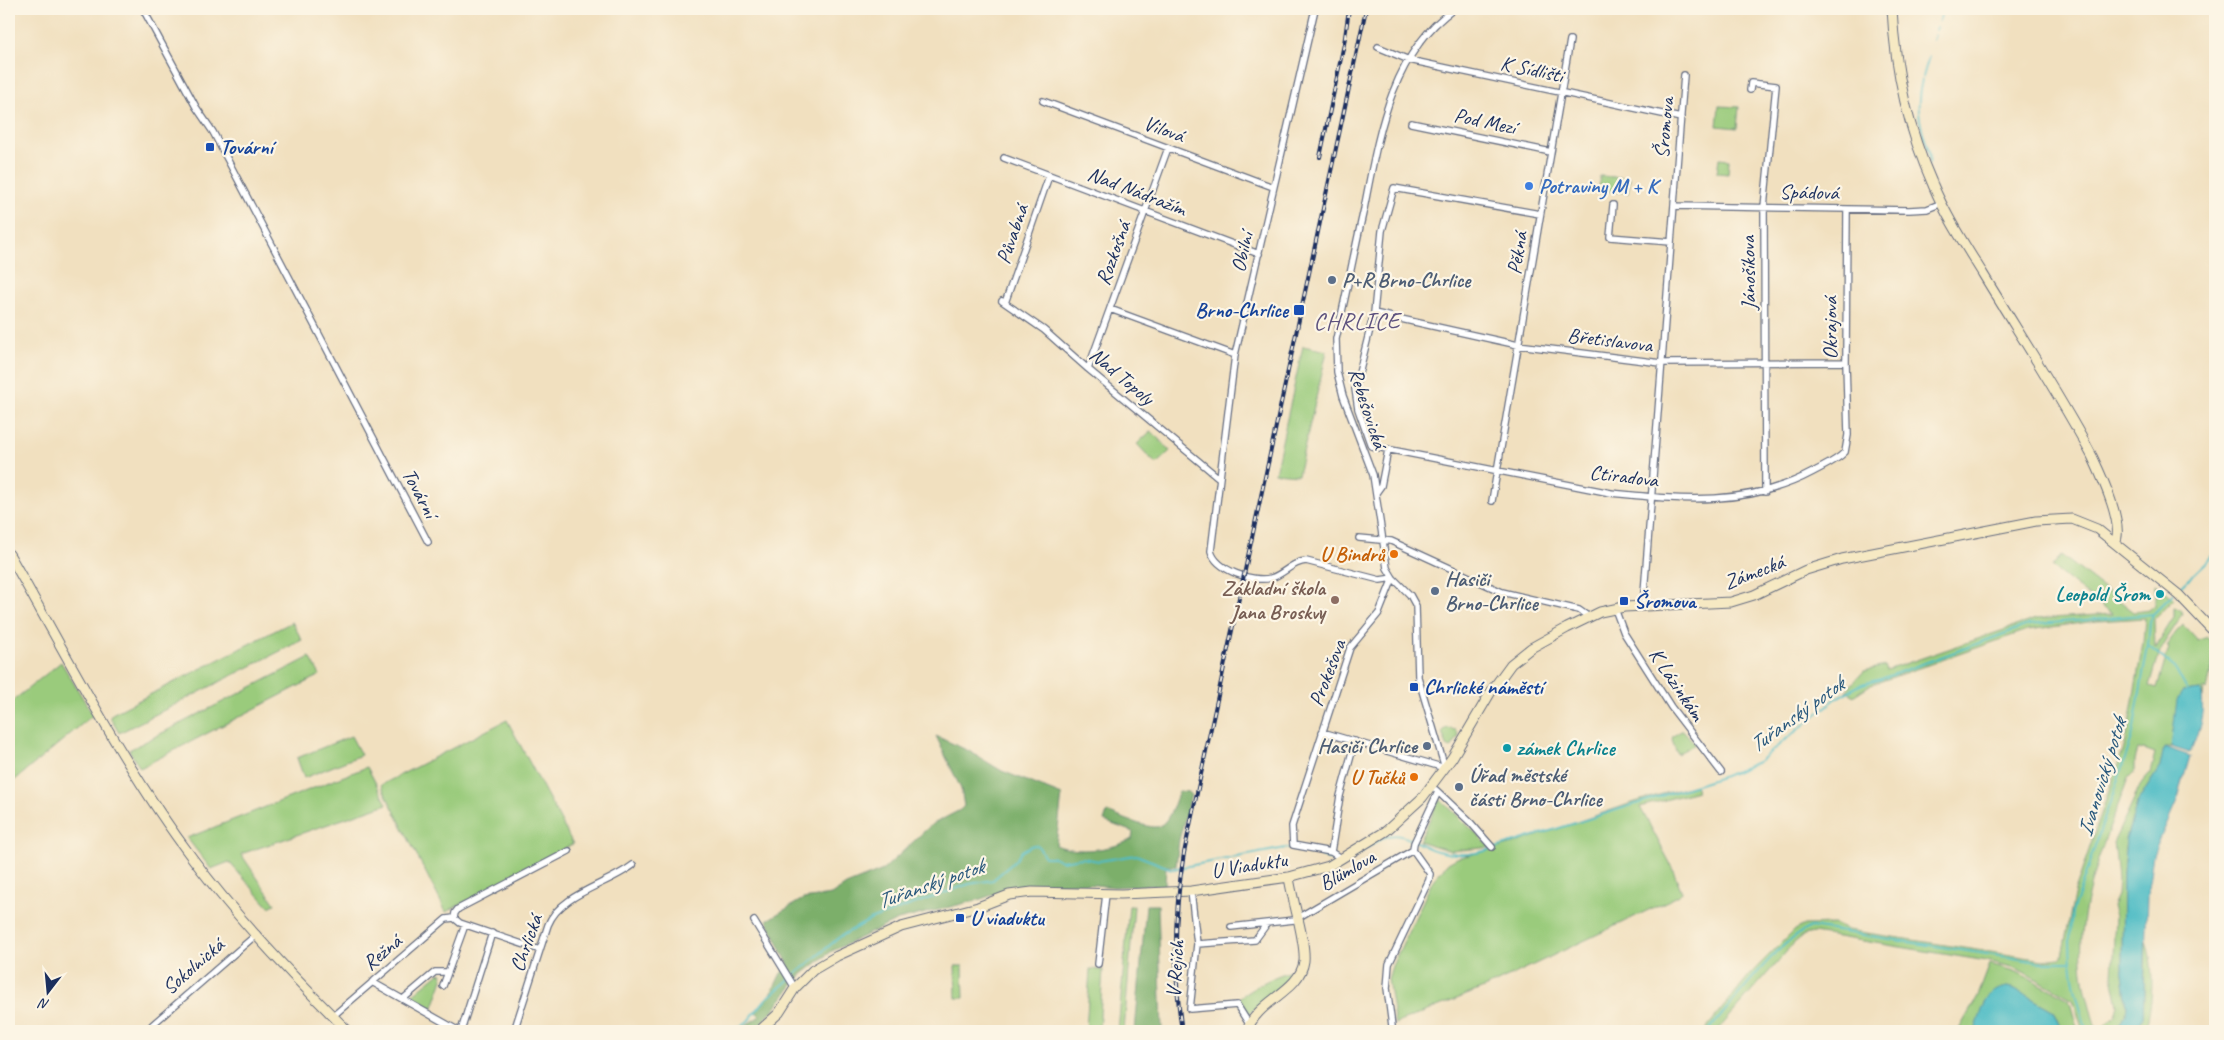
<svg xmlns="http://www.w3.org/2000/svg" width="2224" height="1040" font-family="Caveat,sans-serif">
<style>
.green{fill:#9acb7b;stroke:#5a7d6c}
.forest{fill:#7baf6b;stroke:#4b6f64}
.water{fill:#4ebcc5;stroke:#347692}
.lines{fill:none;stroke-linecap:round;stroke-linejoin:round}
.stream{stroke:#4ebcc5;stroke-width:2}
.street-casing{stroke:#666d80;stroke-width:8}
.secondary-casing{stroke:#666d80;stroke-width:11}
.street{stroke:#fff;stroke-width:5.5}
.secondary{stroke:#f6e9c3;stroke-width:9}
.rail-casing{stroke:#1b2f5e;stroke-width:4}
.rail{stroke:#fcf5e5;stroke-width:2;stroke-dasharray:5.5;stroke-linecap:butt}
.transit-dot{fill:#1a4fb4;stroke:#fcf5e5;stroke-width:2}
.shop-dot{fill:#3f7fe0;stroke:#fcf5e5;stroke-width:2}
.service-dot{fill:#5c6f8a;stroke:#fcf5e5;stroke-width:2}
.food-dot{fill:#e8710a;stroke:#fcf5e5;stroke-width:2}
.culture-dot{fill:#0f9aa8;stroke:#fcf5e5;stroke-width:2}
.education-dot{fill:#8d6e63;stroke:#fcf5e5;stroke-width:2}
.labels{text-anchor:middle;stroke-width:4.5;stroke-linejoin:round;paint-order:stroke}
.street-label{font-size:21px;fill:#1b2f5e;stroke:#fcf5e5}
.transit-label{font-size:21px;font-weight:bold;fill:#164399;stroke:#fcf5e5;text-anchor:start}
.shop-label{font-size:21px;font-weight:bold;fill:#366cbe;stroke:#fcf5e5;text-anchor:start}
.service-label{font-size:21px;font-weight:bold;fill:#4e5e75;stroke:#fcf5e5;text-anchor:start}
.food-label{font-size:21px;font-weight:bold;fill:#c56008;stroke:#fcf5e5;text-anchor:end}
.education-label{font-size:21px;font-weight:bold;fill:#785e54;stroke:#fcf5e5;text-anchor:end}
.culture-label{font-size:21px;font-weight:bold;fill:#0d838f;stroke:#fcf5e5;text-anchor:end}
.water-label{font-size:22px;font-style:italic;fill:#2a597d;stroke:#fcf5e5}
.quarter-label{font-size:24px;letter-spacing:1px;fill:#5e537f;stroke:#fcf5e5}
</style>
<rect width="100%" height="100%" fill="#fcf5e5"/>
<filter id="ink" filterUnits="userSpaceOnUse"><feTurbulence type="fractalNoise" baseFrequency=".02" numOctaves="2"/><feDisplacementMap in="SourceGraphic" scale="10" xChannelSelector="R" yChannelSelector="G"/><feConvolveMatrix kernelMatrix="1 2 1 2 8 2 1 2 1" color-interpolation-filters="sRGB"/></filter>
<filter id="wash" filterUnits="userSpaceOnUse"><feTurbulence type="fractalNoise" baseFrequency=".0096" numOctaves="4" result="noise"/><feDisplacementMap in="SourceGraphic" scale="20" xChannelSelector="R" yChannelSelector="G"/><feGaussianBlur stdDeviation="1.12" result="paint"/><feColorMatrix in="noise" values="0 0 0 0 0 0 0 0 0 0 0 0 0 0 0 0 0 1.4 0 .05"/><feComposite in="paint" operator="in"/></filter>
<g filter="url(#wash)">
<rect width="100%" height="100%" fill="#f1e0bf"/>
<path class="green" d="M 1719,106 L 1739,107 L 1737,128 L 1717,126 Z
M 1719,159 L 1729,160 L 1728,174 L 1717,173 Z
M 1600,176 L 1630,178 L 1628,193 L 1599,190 Z
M 1303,346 L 1327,351 L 1298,475 L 1275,473 Z
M 1151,431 L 1170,451 L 1156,464 L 1137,444 Z
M 2061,555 L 2134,612 L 2149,610 L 2155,605 L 2155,584 L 2174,599 L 2154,619 L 2155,648 L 2174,617 L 2174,608 L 2181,609 L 2183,614 L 2161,648 L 2150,686 L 2157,688 L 2169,648 L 2166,646 L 2177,631 L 2183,625 L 2198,641 L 2207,637 L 2215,643 L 2215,652 L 2207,690 L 2204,688 L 2203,698 L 2201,690 L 2182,692 L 2171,747 L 2165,747 L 2160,767 L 2137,803 L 2126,839 L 2123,874 L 2122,965 L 2127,1007 L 2126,1014 L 2115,1031 L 2104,1031 L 2104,1027 L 2115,1016 L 2118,1005 L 2112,976 L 2115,917 L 2112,906 L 2117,895 L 2118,879 L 2114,841 L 2142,782 L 2150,773 L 2155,753 L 2144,749 L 2138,750 L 2135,760 L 2135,771 L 2128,778 C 2102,852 2067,918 2088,999 C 2091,1009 2093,1022 2098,1031 L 2083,1031 L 2073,999 L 2016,968 L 1987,961 L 1813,933 L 1804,935 L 1794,943 L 1717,1031 L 1704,1031 L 1751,973 L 1794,930 L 1804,925 L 1834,924 L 1847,930 L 2043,960 L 2060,958 L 2062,956 L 2075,891 L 2126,741 L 2143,643 L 2145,618 L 2097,621 L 2028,630 L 1870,685 L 1853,696 L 1848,690 L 1845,692 L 1864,671 L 1885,666 L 1887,670 L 2036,619 L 2112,614 L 2052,567 Z
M 292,622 L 302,640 L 119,733 L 110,717 L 112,714 Z
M 310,657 L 320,675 L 140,768 L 129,750 Z
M 61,662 L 93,715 L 9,785 L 9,704 Z
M 507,720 L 573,844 L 446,912 L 381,785 Z
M 1446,728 L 1456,730 L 1459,736 L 1451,748 L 1447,746 L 1442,732 Z
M 1683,730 L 1695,744 L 1677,754 L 1672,740 L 1673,736 Z
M 351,736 L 361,755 L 304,778 L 297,758 Z
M 367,767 L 387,804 L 241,854 L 275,904 L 269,907 L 229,862 L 211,869 L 187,838 Z
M 1695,785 L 1697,791 L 1640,807 L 1670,863 L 1682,892 L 1678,896 L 1491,985 L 1395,1024 L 1388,979 L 1392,966 L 1433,880 L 1448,863 L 1457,858 L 1513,844 L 1638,801 Z
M 1440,799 L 1485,842 L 1492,847 L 1451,851 L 1419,841 Z
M 1129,906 L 1134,906 L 1124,1031 L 1118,1031 Z
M 2146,941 C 2155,968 2153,1004 2145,1031 L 2136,1031 L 2143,1017 Z
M 1990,964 L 2015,971 L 2069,999 L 2078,1031 L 2063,1031 L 2054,1011 L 2015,989 L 2007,987 L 1985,1003 L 1975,1031 L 1958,1031 L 1978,996 Z
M 955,966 L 963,966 L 964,998 L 956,998 Z
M 1090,969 L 1103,970 L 1099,1031 L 1086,1031 Z
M 1299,969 L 1290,981 L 1246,1016 L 1237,999 C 1257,986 1275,974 1299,969 Z
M 439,973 L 442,974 L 443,979 L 433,1007 L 430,1009 L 414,1001 L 412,995 Z"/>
<path class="forest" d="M 936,736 L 969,751 L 1002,771 L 1062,795 L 1056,845 C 1076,854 1112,850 1132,839 L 1133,832 L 1104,821 L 1107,812 C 1118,816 1152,831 1160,826 C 1170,820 1175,801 1179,791 L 1188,792 L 1191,795 L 1179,840 L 1176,866 L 1166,866 L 1165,885 L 1114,887 L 1076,883 L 1018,886 L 978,900 L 898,920 L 832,951 L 801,975 L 768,1016 L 757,1027 L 751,1031 L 737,1031 L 760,1016 L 755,1011 L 770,996 L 781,973 L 789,966 L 767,920 L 803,899 L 831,895 L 846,885 L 883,870 L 931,825 L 960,810 L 964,806 L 961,789 Z
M 1146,905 L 1158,905 L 1162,1031 L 1135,1031 Z"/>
<path class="water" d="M 2201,690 C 2206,711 2198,735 2190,753 L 2171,747 L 2177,700 L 2182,692 Z
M 2164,747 L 2190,756 L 2178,798 L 2153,855 L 2147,896 L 2143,1017 L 2136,1031 L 2115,1031 L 2126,1014 L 2127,1007 L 2122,965 L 2123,874 L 2126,839 L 2137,803 L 2160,767 Z
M 2007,987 L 2015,989 L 2054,1011 L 2063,1031 L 1975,1031 C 1982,1013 1984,990 2007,987 Z"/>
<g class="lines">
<path class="stream" d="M 1942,10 L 1943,9
M 1939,21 L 1941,16
M 1936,30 L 1937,27
M 1933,40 L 1935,35
M 1923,77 L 1929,56
M 1922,80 C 1917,98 1918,118 1924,136 C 1927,146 1931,152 1929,163
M 2177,590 L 2215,554
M 2148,646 L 2175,668 L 2188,692
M 1349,860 C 1360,853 1373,842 1385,837 C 1403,830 1421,847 1437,851 C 1459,857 1478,854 1499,847 L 1725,776 L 1758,762 L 1838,697 L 1862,684 L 1881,679 L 2028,625 L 2153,614
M 734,1031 L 748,1021 L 766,999 L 841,936 L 872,919 L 969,884 L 993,880 L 1015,861 L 1022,851 L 1033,845 L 1038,846 L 1045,857 L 1054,857 L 1061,861 L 1082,858 L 1099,861 L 1136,855 L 1172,869 L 1286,848 L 1317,853 L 1331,860
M 1708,1031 C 1733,1003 1778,940 1811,927 L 2039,962 L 2070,962
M 2087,1031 C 2074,990 2066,957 2072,913 L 2132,738 L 2148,646 L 2150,622 L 2153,614 L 2174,593"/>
</g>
</g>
<g filter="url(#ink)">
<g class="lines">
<g class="street-casing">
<path id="street" d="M 143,9 L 196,107 L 213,132 L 428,542
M 1315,9 L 1235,355 L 1211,551 C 1216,570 1253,583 1271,578 C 1284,574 1292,562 1306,561 L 1380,580 L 1393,578
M 1378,47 L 1409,60 L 1681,118
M 1750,90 L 1751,83 L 1776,86 L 1764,207 L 1765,492
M 1043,101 L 1273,187
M 1411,123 L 1551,152
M 1004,158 L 1259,254
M 1613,205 L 1610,237 L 1671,242
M 1674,206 L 1909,210 L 1927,209 L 1942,203
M 1540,214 L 1394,188 L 1382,231 L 1374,313 L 1355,389 L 1358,409 L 1371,446 L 1611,493 C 1681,500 1748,507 1813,472 C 1824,466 1836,461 1845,452 L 1848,435 L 1846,362 L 1847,209
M 1002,301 L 1044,330 L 1088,369 L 1219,478
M 1005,303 L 1049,176
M 1110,309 L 1235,355
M 1374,313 L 1518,345 L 1661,363 L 1846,362
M 1088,369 L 1168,148
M 1376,493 L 1381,486 L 1388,450
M 1492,501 L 1570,40
M 1359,538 L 1391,541 L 1502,592 L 1579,610 L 1589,617
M 1643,606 L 1684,75
M 1615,609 L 1624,633 L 1671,707 L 1721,772
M 1322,732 L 1445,768
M 1445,768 L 1418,677 L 1416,606 L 1410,595 L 1393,578 L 1387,568 L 1373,475 L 1343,396 L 1337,372 L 1336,339 C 1346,296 1354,252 1364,209 C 1378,138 1390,54 1454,9
M 1436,790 L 1471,823 L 1492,847
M 1331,852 L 1340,796 L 1355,741
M 1342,859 L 1331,852 L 1293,845 L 1292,826 L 1350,648 L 1379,613 L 1393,578
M 1191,891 L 1197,944 L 1190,1009 L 1237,1005 L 1249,1024
M 454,918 L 455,913 L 458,909 L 569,851
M 754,921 L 795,988
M 1231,927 L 1294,920 L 1413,850
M 1197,944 L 1255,940 L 1266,925
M 1098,964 L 1106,894
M 372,982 L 459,1031
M 443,986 L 465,925
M 403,999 L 435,972 L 448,972
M 333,1016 L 446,919 L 454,918 L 460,923 L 540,950
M 152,1025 L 257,934
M 1392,1026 L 1387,988 L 1389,964 L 1429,880 L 1430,874 L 1413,850 L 1414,843 L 1438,792
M 461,1031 L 492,933
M 514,1031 L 548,925 C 560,894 607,885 633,865"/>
</g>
<g class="secondary-casing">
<path id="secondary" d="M 1892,9 C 1895,70 1908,129 1933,185 C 1946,216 1965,245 1983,274 C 2020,335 2059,394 2092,456 C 2101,475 2125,525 2115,543
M 9,554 C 68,657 122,765 193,859 C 237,918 295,979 348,1031
M 759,1031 L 779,1013 L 795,988 L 813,970 L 837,956 L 901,927 L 978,907 L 1009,895 L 1032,892 L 1121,894 L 1191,891 L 1289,877 L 1329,866 L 1386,831 L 1422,798 L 1452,758 L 1492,690 L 1511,664 L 1531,648 L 1567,628 L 1600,612 L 1624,607 L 1731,602 L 1754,595 L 1806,570 L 1842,559 L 2036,521 L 2072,519 L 2097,529 L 2179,595 L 2215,633
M 1247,1031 C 1257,1000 1300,992 1304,961 C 1306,941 1292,900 1289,877"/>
</g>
<use href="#street" class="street"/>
<use href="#secondary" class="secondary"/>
<g class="rail-casing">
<path id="rail" d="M 1320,157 L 1344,44 L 1349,9
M 1182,1031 C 1173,972 1174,913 1184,853 L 1366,9"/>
</g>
<use href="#rail" class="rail"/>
</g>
</g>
<g class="transit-dot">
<rect x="205" y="142" width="10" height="10" rx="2.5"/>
<rect x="1293" y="304" width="12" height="12" rx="2.5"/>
<rect x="1619" y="596" width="10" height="10" rx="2.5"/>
<rect x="1409" y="682" width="10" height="10" rx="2.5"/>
<rect x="955" y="913" width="10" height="10" rx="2.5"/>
</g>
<circle class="shop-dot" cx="1529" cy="186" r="5"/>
<g class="service-dot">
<circle cx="1332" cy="280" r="5"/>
<circle cx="1435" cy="591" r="5"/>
<circle cx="1427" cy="746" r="5"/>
<circle cx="1459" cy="787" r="5"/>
</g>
<g class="food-dot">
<circle cx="1394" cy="554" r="5"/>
<circle cx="1414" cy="777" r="5"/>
</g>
<g class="culture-dot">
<circle cx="2160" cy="594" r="5"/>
<circle cx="1507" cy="748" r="5"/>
</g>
<circle class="education-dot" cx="1335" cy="600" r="5"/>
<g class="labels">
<g class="street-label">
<text transform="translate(1532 69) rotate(12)" y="7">K Sídlišti</text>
<text transform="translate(1485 121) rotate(12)" y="7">Pod Mezí</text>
<text transform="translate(1664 128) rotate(-85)" y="7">Šromova</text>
<text transform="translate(1164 129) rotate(20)" y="7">Vilová</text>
<text transform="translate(1137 191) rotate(21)" y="7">Nad Nádražím</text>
<text transform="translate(1809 192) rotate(1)" y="7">Spádová</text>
<text transform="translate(1012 234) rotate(-71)" y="7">Půvabná</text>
<text transform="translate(1242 252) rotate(-77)" y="7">Obilní</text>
<text transform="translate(1113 253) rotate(-70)" y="7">Rozkošná</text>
<text transform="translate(1517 253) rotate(-81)" y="7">Pěkná</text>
<text transform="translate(1748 273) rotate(-91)" y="7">Jánošíkova</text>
<text transform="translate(1830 328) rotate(-90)" y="7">Okrajová</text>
<text transform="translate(1610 340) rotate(7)" y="7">Břetislavova</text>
<text transform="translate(1122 376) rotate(40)" y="7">Nad Topoly</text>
<text transform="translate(1368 408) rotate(72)" y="7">Rebešovická</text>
<text transform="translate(1624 476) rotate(7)" y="7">Ctiradova</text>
<text transform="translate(420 493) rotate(62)" y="7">Tovární</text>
<text transform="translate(1754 572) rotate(-21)" y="7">Zámecká</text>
<text transform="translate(1327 673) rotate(-69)" y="7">Prokešova</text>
<text transform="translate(1677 684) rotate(56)" y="7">K Lázinkám</text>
<text transform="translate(1249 865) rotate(-9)" y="7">U Viaduktu</text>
<text transform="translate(1347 870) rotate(-30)" y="7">Blümlova</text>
<text transform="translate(526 943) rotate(-70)" y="7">Chrlická</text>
<text transform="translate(382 952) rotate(-40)" y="7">Režná</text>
<text transform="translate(193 966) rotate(-41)" y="7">Sokolnická</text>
<text transform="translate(1175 969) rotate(-86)" y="7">V Rejích</text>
</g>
<g class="transit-label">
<text x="220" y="154">Tovární</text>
<text x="1288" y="317" text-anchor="end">Brno-Chrlice</text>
<text x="1634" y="608">Šromova</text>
<text x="1424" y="694">Chrlické náměstí</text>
<text x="970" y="925">U viaduktu</text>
</g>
<g class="shop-label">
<text x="1539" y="193">Potraviny M + K</text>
</g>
<g class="service-label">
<text x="1342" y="287">P+R Brno-Chrlice</text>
<text x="1445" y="586">Hasiči<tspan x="1445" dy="24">Brno-Chrlice</tspan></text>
<text x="1417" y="753" text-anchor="end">Hasiči Chrlice</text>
<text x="1469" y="782">Úřad městské<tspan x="1469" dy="24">části Brno-Chrlice</tspan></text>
</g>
<g class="food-label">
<text x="1384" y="561">U Bindrů</text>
<text x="1404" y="784">U Tučků</text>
</g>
<g class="education-label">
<text x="1325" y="595">Základní škola<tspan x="1325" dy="24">Jana Broskvy</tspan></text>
</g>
<g class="culture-label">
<text x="2150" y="601">Leopold Šrom</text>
<text x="1517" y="755" text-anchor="start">zámek Chrlice</text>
</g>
<g class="water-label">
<text transform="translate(1796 714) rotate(-36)" y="8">Tuřanský potok</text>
<text transform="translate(2101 777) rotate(-73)" y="8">Ivanovický potok</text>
<text transform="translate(930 883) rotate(-19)" y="8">Tuřanský potok</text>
</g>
<g class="quarter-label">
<text x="1357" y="329">CHRLICE</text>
</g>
</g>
<rect width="2224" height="1040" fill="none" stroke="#fcf5e5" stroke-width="30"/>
<g transform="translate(48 992) rotate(196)" stroke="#fcf5e5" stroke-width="4" paint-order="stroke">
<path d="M0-4L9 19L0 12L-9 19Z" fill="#1b2f5e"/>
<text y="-8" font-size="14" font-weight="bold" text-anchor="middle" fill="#1b2f5e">N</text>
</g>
</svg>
